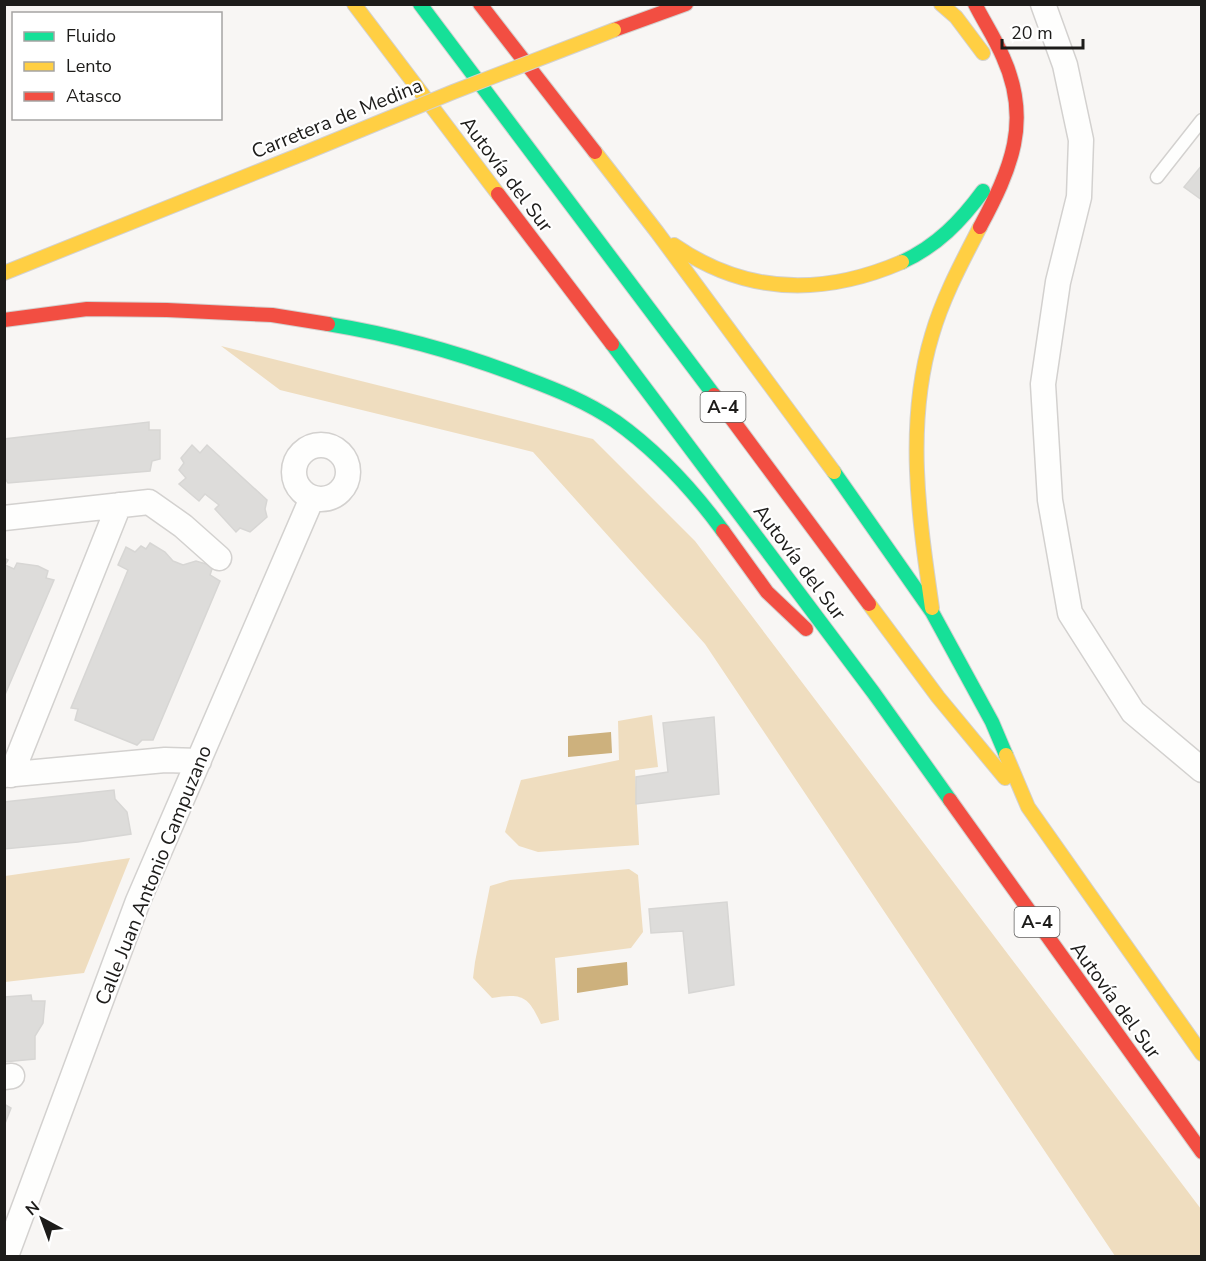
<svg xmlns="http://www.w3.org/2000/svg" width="1206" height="1261" font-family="'Nunito Sans',sans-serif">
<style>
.green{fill:#efddbf}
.water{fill:#cdb17d}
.building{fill:#dddcda;stroke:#d7d6d4;stroke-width:1.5}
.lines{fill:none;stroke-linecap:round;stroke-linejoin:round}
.lane-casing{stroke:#d3d1cf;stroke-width:15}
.street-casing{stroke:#d3d1cf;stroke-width:27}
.fast-casing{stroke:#d3d1cf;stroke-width:16}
.slow-casing{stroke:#d3d1cf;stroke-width:16}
.jam-casing{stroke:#d3d1cf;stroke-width:16}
.lane{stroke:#fefefd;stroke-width:12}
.street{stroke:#fefefd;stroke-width:24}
.fast{stroke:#16e098;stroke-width:14}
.slow{stroke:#ffcf43;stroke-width:14}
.jam{stroke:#f24e42;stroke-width:14}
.slow-bridge-casing{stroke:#d3d1cf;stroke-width:16;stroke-linecap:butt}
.slow-bridge{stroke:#ffcf43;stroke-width:14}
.labels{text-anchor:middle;stroke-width:4.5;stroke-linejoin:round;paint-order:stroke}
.shield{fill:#fff;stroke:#61605f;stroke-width:1.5}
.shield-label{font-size:18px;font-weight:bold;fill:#1d1c1a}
.street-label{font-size:20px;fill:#1d1c1a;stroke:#fff}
</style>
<rect width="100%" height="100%" fill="#f8f6f4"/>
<path class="green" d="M 221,346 L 593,439 L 695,541 L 1201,1209 L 1201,1256 L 1115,1256 L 705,644 L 533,452 L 280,390 Z
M 652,715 L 658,767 L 635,770 L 639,845 L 538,852 L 519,846 L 505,832 L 521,780 L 619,760 L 618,721 Z
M 130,858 L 84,973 L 5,982 L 5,876 Z
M 629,869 L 638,875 L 643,932 L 631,948 L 555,958 L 559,1020 L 541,1024 C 528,996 523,993 492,998 L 473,978 L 475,962 L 490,886 L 510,880 Z"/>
<path class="water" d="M 611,732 L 612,753 L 568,757 L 568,736 Z
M 627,962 L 628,985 L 577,993 L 577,968 Z"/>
<path class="building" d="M 1202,165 L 1202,200 L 1184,187 Z
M 149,422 L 149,430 L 160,430 L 160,459 L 152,461 L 150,471 L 8,483 L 4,477 L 4,439 Z
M 192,445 L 200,453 L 207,445 L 267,500 L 265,509 L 267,517 L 250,532 L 240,528 L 236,532 L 215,509 L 219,505 L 205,494 L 199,501 L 179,484 L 186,478 L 179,470 L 184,463 L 181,458 Z
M 150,543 L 165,552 L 173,561 L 183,565 L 196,561 L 213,566 L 210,575 L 220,581 L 153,740 L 142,740 L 137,745 L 75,720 L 78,709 L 71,708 L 128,570 L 118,565 L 126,547 L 135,552 L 141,546 L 146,549 Z
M 4,558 L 8,560 L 5,565 L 14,569 L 17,563 L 38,566 L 48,571 L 46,578 L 54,580 L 4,697 Z
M 714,717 L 719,794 L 636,804 L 636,777 L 668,772 L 663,723 Z
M 114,790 L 115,799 L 127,812 L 131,834 L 78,842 L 4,849 L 4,802 Z
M 727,902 L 734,985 L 689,993 L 683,931 L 651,933 L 649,909 Z
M 31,995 L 32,1001 L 45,1001 L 43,1023 L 35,1036 L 35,1059 L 4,1062 L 4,997 Z
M 4,1104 L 11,1108 L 4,1126 Z"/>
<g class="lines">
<g class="lane-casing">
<path id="lane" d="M 1157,177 L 1202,120"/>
</g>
<g class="street-casing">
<path id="street" d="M 1043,4 L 1065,65 L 1081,140 L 1079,197 L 1058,282 L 1043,384 L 1050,500 L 1070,613 L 1133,712 L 1202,770
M294 472a27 27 0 1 1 54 0a27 27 0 1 1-54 0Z
M 4,518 L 149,502 L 183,526 L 219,558
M 4,775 L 165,760 L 199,761
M 11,775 L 119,505
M 4,1077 L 12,1076
M 6,1256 L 138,901 L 312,498"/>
</g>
<g class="fast-casing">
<path id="fast" d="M 420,4 L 714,395
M 902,262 C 937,246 961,221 983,191
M 328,324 C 395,335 461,353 525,378 C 557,390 587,402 615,421 C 657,451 693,490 723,531
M 612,344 L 873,692 L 950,800
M 834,472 L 932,612 L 992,722 L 1006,755"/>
</g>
<g class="slow-casing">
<path id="slow" d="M 354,4 L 498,194
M 941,4 L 956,17 L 983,53
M 595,152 L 657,232 L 834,472
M 674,245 C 746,295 823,296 902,262
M 4,273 L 302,154
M 869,604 L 938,697 L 1005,778
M 932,608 C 919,518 905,424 932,335 C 943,297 962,262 980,227
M 1006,755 L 1028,807 L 1202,1054"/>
</g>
<g class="jam-casing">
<path id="jam" d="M 480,4 L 595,152
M 975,4 C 984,22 995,38 1003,57 C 1032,121 1011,169 980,227
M 614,30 L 686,4
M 498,194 L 612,344
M 4,320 L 87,309 L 167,310 L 272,315 L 328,324
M 714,395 L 869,604
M 723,531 L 767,592 L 806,629
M 950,800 L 1202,1152"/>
</g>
<use href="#lane" class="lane"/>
<use href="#street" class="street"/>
<use href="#fast" class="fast"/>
<use href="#slow" class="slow"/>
<use href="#jam" class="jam"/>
<g class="slow-bridge-casing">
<path id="slow-bridge" d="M 302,154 L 453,92 L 614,30"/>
</g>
<use href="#slow-bridge" class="slow-bridge"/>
</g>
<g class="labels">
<g class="shield">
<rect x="700.5" y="392" width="45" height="30" rx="4.5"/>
<rect x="1014.5" y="907" width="45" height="30" rx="4.5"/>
</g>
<g class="shield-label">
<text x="723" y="413">A-4</text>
<text x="1037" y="928">A-4</text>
</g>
<g class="street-label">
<text transform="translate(337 118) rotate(-22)" y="7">Carretera de Medina</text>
<text transform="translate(507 174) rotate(53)" y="7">Autovía del Sur</text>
<text transform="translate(800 562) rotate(53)" y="7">Autovía del Sur</text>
<text transform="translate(153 875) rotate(-68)" y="7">Calle Juan Antonio Campuzano</text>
<text transform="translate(1116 1000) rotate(54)" y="7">Autovía del Sur</text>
</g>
</g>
<rect width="1206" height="1261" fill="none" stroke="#1d1c1a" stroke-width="12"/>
<rect x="12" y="12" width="210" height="108" fill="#ffffff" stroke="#a5a4a3" stroke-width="1.5"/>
<rect x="24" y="32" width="30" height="9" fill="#16e098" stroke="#a5a4a3" stroke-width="1.5"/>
<text x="66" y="42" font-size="18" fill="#1d1c1a">Fluido</text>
<rect x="24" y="62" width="30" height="9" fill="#ffcf43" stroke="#a5a4a3" stroke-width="1.5"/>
<text x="66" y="72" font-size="18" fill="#1d1c1a">Lento</text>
<rect x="24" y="92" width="30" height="9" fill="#f24e42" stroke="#a5a4a3" stroke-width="1.5"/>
<text x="66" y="102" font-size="18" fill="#1d1c1a">Atasco</text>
<g transform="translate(42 1219) rotate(319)" stroke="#ffffff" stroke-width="4.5" paint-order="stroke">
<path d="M0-4.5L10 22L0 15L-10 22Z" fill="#1d1c1a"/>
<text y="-9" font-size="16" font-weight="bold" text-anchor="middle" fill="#1d1c1a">N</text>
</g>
<path d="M1002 39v9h81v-9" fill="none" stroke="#1d1c1a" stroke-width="3"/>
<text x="1011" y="39" font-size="18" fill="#1d1c1a" stroke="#ffffff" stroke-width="4.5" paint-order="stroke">20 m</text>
</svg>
